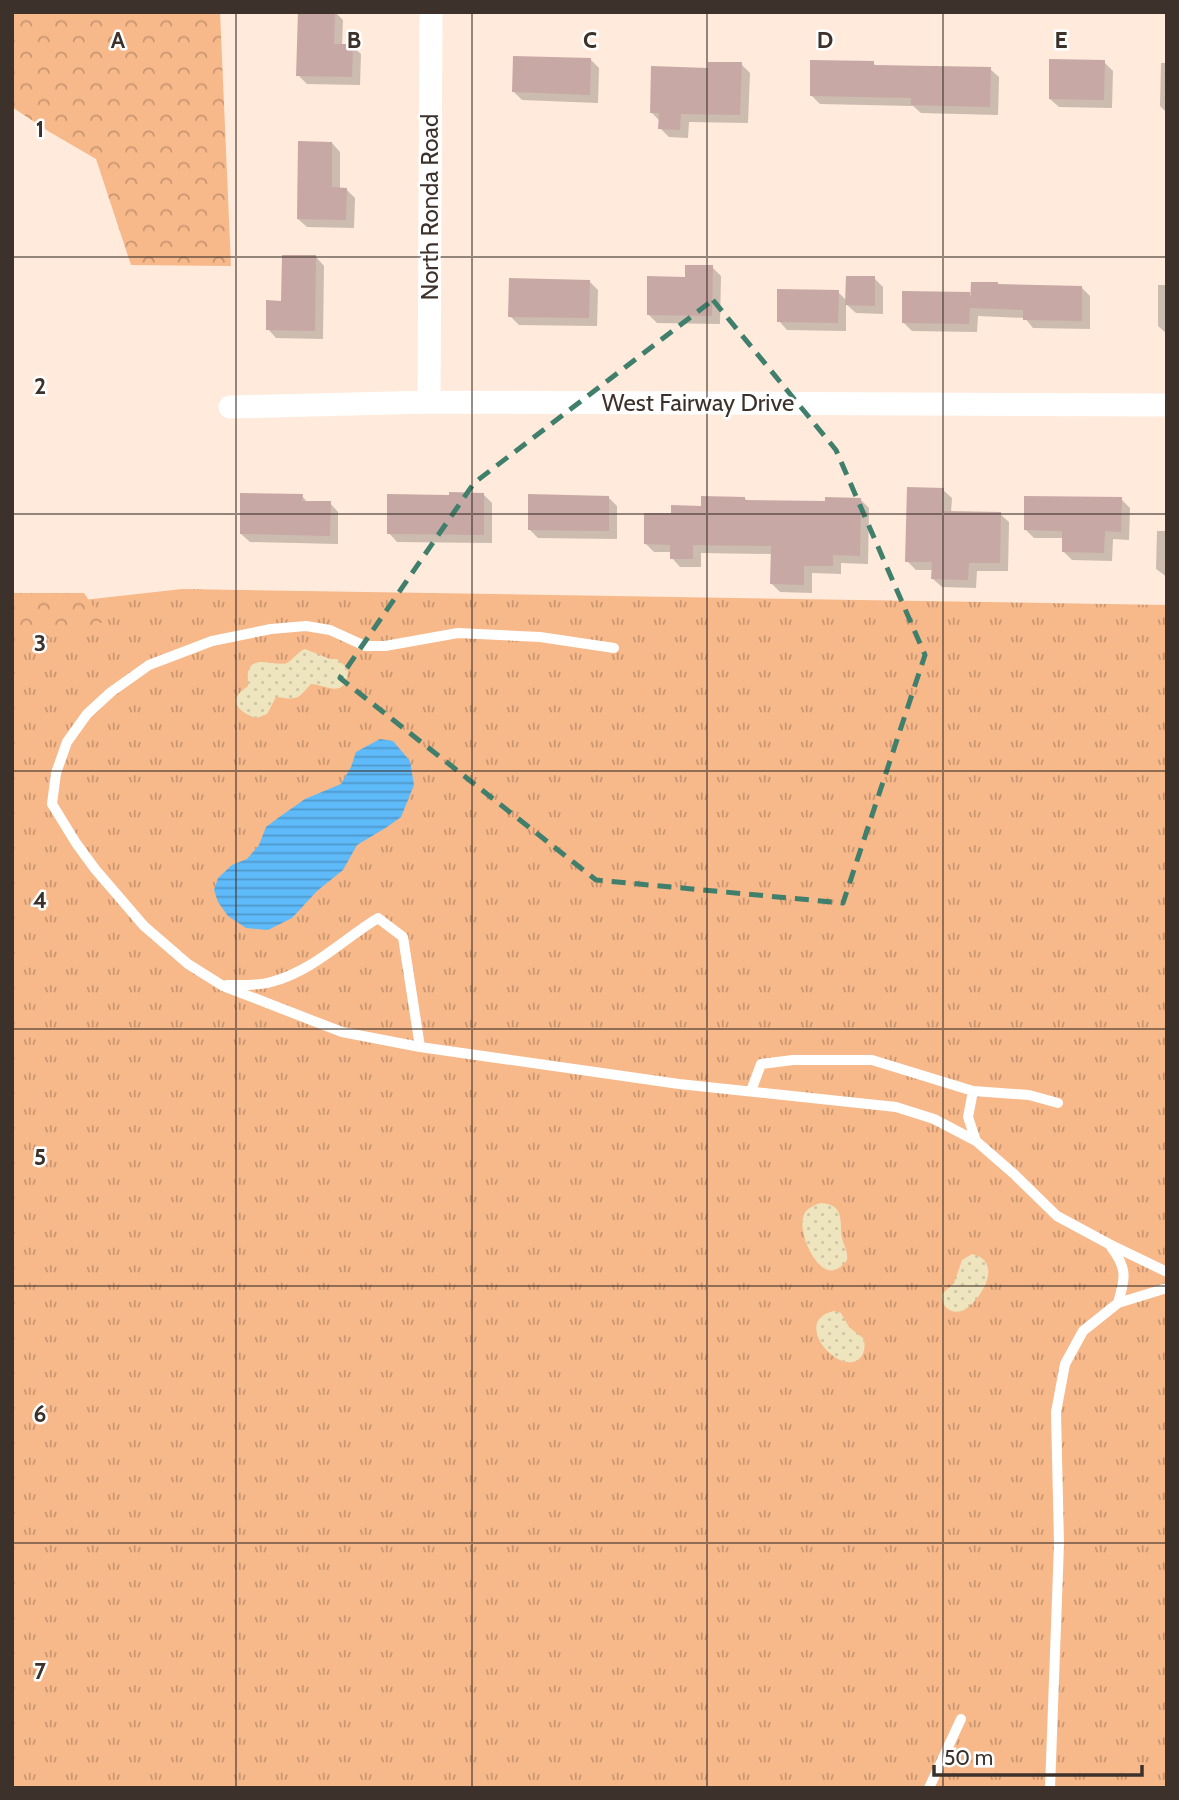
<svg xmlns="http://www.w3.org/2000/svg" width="1179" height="1800" font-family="Cabin,sans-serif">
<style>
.grass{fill:url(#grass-tufts)}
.forest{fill:url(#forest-crowns)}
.sand{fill:url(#sand-dots)}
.water{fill:url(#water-rules)}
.shadow{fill:#0003}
.building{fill:#c8a8a4}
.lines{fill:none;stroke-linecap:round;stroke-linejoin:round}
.service{stroke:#fff;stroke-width:10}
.minor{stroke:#fff;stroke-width:23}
.marked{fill:none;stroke:#407f6c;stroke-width:5;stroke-dasharray:14 9;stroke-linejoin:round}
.grid{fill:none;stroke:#3c322b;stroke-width:2;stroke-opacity:0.55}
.labels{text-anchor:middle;stroke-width:5;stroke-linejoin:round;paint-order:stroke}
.street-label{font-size:24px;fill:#3c322b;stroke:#fff}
.grid-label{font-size:23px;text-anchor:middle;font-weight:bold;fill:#3c322b;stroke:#fff;stroke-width:5;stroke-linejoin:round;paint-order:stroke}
</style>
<defs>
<pattern id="grass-tufts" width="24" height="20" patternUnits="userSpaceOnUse" patternTransform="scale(1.75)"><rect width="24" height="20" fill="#f7b88a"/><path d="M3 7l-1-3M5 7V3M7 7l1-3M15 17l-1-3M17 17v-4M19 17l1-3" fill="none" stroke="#c99671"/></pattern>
<pattern id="forest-crowns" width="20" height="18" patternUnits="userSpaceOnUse" patternTransform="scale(1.75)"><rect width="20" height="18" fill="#f7b88a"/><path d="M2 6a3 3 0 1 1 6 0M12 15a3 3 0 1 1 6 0" fill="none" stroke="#c99671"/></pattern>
<pattern id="sand-dots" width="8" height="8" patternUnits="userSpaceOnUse" patternTransform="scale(1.75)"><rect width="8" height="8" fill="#eee5bf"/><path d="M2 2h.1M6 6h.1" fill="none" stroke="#cdc5a4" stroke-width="1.8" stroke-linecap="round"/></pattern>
<pattern id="water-rules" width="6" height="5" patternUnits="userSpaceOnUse" patternTransform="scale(1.75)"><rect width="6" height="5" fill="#5ebaf9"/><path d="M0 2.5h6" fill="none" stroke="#4f98ca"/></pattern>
</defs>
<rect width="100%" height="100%" fill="#ffeadb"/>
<path class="grass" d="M 182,589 L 1167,605 L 1167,1788 L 12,1788 L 12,608 Z"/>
<path class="forest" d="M 12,12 L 220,12 L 231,266 L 131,265 L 96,159 L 48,131 L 12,107 Z
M 12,593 L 84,593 L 104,622 L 12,649 Z"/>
<path class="sand" d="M 305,649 L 330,659 L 337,659 L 346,667 L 348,670 C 346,700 327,685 311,684 C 297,700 297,700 276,697 L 267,714 L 257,718 C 248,716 229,706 239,694 C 241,690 245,689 248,686 C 248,681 247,673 249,669 C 255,655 277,667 287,663 C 294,659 297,652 305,649 Z
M 821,1203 C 846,1205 839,1222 842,1238 C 844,1247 848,1250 847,1260 C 842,1266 836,1272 828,1270 C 811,1265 795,1224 806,1211 C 810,1207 816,1204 821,1203 Z
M 972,1254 C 1004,1261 982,1300 964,1310 C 951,1316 941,1306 942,1294 L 954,1283 L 962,1260 Z
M 834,1311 L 841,1313 L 849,1327 L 864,1339 C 865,1346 865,1354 859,1359 C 839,1376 790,1321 834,1311 Z"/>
<path class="water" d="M 380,739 L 393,741 L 410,761 L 414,785 L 401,817 L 387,827 L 357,845 L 343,870 L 317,891 L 292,918 L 268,930 L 246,928 L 228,916 L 218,902 L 214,890 L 218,878 L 232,865 L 247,859 L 259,845 L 266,827 L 278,818 L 305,799 L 341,784 L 351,767 L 356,752 Z"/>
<path class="shadow" d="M 335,12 L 343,20 L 342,46 L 352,46 L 361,54 L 360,85 L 307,84 L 298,75 Z
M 591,60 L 599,68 L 598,103 L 522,100 L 514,92 Z
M 1104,62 L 1113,71 L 1112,108 L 1059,107 L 1050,99 Z
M 873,63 L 877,67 L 990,69 L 999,77 L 998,115 L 921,113 L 913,106 L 820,104 L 811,95 Z
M 1161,63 L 1167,63 L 1167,113 L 1160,106 Z
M 741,64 L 750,73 L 748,123 L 689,122 L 688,138 L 669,137 L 660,128 L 660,121 L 651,112 L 709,70 Z
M 332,143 L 340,152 L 340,189 L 346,189 L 355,198 L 354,228 L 307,227 L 298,219 Z
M 316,257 L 324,266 L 323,339 L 276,338 L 268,329 L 283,302 Z
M 712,267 L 721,276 L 720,324 L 657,323 L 648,314 L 687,279 Z
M 874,278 L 883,287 L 883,314 L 856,313 L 846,304 L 846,331 L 787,330 L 779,321 L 838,292 L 847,301 Z
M 589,281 L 598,290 L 597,326 L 519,325 L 510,316 Z
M 1158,285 L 1167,285 L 1167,334 L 1158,326 Z
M 1000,286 L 1082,288 L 1090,296 L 1090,329 L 1033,328 L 1025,318 L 978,316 L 977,332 L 912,331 L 903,322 L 969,294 L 972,297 Z
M 943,490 L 952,498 L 951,513 L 1000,514 L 1009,522 L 1008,571 L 977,571 L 976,588 L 942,587 L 933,579 L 933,570 L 916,570 L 907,561 Z
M 484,495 L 492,503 L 492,543 L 397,542 L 389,533 L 450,497 Z
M 302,496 L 308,503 L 330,503 L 338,512 L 338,544 L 250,542 L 241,534 Z
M 609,498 L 617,506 L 617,539 L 538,538 L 529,529 Z
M 745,499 L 748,501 L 826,503 L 860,499 L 869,508 L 868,564 L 841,563 L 841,574 L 812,573 L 812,593 L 780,592 L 772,584 L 772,554 L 701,553 L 701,567 L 680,567 L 672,558 L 672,552 L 654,552 L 646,544 L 673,515 Z
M 1121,499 L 1130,508 L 1129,540 L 1113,539 L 1112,561 L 1072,560 L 1063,551 L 1064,538 L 1034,538 L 1025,529 Z
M 1157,531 L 1167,531 L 1167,577 L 1156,569 Z"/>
<path class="building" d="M 298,12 L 335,12 L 334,44 L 353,44 L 352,77 L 296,76 Z
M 513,56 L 591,58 L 590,95 L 512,92 Z
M 1049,59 L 1105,60 L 1104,100 L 1049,99 Z
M 810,60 L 874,61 L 874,65 L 991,67 L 990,107 L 911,105 L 911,98 L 810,96 Z
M 708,62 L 742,62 L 740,115 L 681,114 L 680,130 L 658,129 L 659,113 L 650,113 L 651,66 L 708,68 Z
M 298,141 L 332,142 L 332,187 L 347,188 L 346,220 L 297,219 Z
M 282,255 L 316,255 L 315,331 L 266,330 L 266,300 L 281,301 Z
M 685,265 L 713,265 L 712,316 L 647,315 L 647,276 L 685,277 Z
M 846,276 L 875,276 L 875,306 L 845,305 Z
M 509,278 L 590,280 L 589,318 L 508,317 Z
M 971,282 L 998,282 L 998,284 L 1082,286 L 1082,321 L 1023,320 L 1023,310 L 970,308 L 969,324 L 902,323 L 902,291 L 970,292 L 970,303 Z
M 777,289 L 839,290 L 838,323 L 777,322 Z
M 907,487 L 944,488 L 943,511 L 1001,512 L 1000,563 L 969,563 L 968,580 L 931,579 L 932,562 L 905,562 Z
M 449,492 L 484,493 L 484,535 L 387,534 L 387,494 L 449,495 Z
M 240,493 L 303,494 L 302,501 L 331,501 L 330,536 L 240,534 Z
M 528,494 L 609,496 L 609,531 L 528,530 Z
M 701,496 L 745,497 L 745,500 L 825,501 L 825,497 L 861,498 L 860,556 L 833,555 L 833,566 L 804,566 L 804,585 L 770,584 L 771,546 L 693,545 L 693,559 L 670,559 L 670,545 L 644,544 L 644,513 L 671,513 L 671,505 L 701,506 Z
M 1024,496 L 1122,497 L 1121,532 L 1105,531 L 1104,553 L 1062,552 L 1062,531 L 1024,530 Z"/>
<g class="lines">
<path class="service" d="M 614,648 L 540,637 L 458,633 L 385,646 L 365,646 L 330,630 L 306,626 L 271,629 L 212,641 L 149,665 L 111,692 L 87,714 L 67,742 L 56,773 L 52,804 L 76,843 L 95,869 L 144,926 L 188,964 L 223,986 L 342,1032 L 420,1047 L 679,1084 L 896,1107 L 934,1119 L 976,1141 L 1014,1174 L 1057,1216 L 1109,1244 L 1167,1272
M 227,985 C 241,985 258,986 271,982 C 313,971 342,940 378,918 L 403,937 L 420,1047
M 751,1091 L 761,1064 L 793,1060 L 872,1060 L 973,1091 L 1029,1095 L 1058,1103
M 973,1091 L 968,1117 L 976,1141
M 1111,1247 C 1128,1269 1125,1278 1118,1303
M 929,1788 L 961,1719
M 1050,1788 L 1059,1544 L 1056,1412 L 1065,1364 L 1083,1331 L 1118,1303 L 1167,1288"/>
<path class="minor" d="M 429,402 L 431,12
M 230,407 L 429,402 L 1167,405"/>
</g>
<path class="marked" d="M 713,300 L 836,450 L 925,655 L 843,903 L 596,880 L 340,678 L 474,483 Z"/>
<path class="grid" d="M 236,12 L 236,1788M 472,12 L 472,1788M 707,12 L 707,1788M 943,12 L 943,1788M 12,257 L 1167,257M 12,514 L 1167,514M 12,771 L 1167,771M 12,1029 L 1167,1029M 12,1286 L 1167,1286M 12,1543 L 1167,1543"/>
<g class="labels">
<g class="street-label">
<text transform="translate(430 207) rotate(-90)" y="8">North Ronda Road</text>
<text x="698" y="411">West Fairway Drive</text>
</g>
</g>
<g class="grid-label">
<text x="118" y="48">A</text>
<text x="354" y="48">B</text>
<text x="590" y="48">C</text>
<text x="825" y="48">D</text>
<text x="1061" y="48">E</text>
<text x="40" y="137">1</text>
<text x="40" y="394">2</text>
<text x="40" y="651">3</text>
<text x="40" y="908">4</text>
<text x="40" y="1165">5</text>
<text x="40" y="1422">6</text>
<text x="40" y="1679">7</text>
</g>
<rect width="1179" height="1800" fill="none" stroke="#3c322b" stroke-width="28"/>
<path d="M934 1765v10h208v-10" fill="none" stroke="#3c322b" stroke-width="3.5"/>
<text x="944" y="1765" font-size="21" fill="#3c322b" stroke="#ffffff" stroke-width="5" paint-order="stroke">50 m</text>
</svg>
